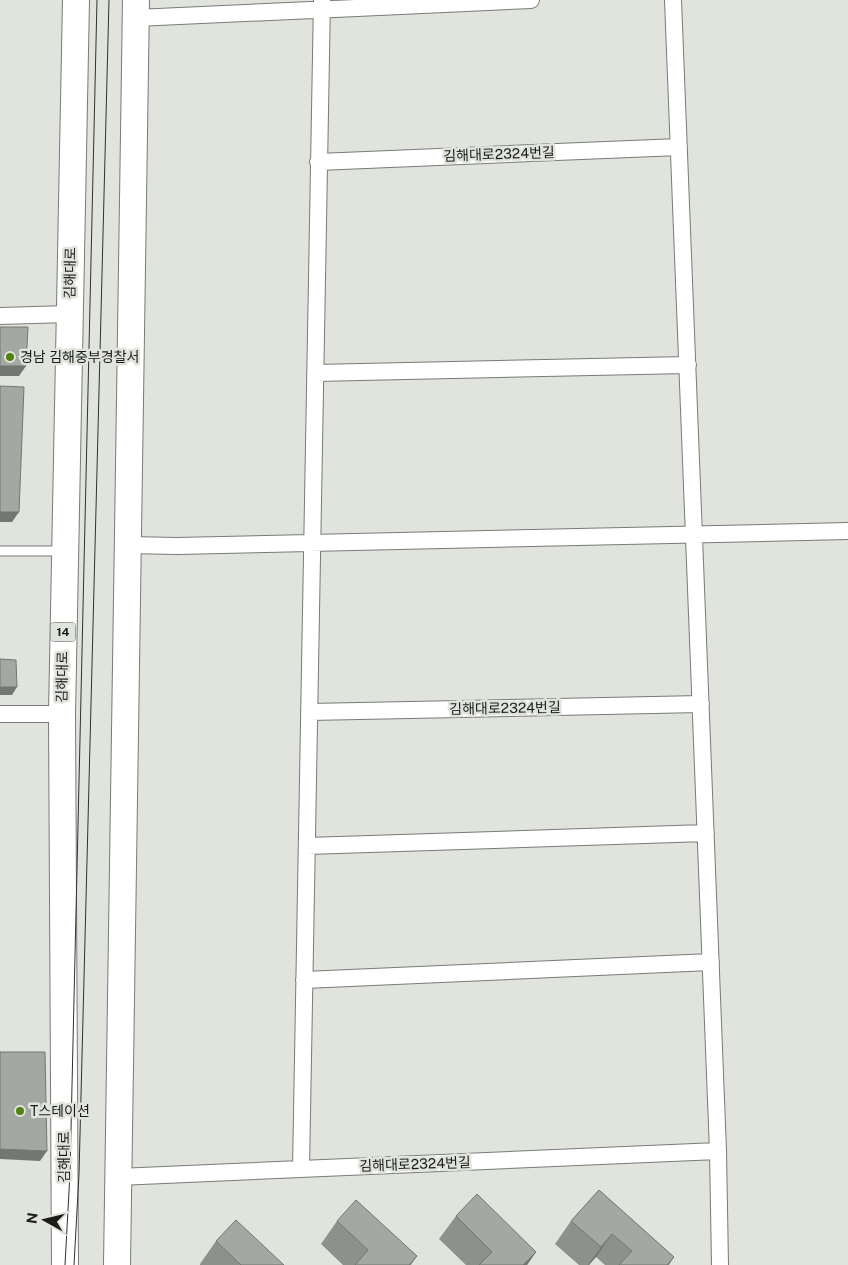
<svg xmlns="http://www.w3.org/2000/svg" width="848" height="1265" font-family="'Public Sans','Noto Sans KR',sans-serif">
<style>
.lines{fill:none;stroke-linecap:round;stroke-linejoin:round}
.service-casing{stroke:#787b76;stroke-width:11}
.minor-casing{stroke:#787b76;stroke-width:18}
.primary-casing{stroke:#787b76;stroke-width:28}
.service{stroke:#fff;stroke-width:9}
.minor{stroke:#fff;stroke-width:16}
.primary{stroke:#fff;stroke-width:26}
.tram{stroke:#2f312e;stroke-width:1}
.wall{fill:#8d908b}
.shaded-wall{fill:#737671}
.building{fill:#a4a8a2;stroke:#737671}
.poi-dot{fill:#528212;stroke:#e0e4dd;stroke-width:2}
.labels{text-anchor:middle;stroke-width:5;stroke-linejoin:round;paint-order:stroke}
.shield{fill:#e0e4dd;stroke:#565854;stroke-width:1}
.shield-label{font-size:12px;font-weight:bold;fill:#1b1c1a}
.street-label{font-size:14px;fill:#1b1c1a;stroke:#e0e4dd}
.poi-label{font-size:14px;fill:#1b1c1a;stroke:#e0e4dd;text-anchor:start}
</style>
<rect width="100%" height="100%" fill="#e0e4dd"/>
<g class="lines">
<g class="service-casing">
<path id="service" d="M 0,551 L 62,551"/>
</g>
<g class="minor-casing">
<path id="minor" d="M 673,0 L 718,1151 L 720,1265
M 136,18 L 531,0
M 318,162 L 679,147
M 0,316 L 69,314
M 315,373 L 688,365
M 128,545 L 177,546 L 848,531
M 309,712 L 701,704
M 0,714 L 62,714
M 307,846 L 706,833
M 304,980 L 711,962
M 301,1169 L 322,0
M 118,1177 L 718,1151"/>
</g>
<g class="primary-casing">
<path id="primary" d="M 65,1265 L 62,714 L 76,0
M 117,1265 L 136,0"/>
</g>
<use href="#service" class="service"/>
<use href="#minor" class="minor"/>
<use href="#primary" class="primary"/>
<path class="tram" d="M 65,1265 L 70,1173 L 97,0
M 74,1265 L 79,1174 L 109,0"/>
</g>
<path class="wall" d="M 599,1190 L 674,1257 L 669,1265 L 605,1265 L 596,1257 L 589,1265 L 579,1265 L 555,1244 L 571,1221 Z
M 456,1216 L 536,1252 L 527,1265 L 466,1265 L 439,1239 Z
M 337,1221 L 417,1256 L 411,1265 L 343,1265 L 321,1244 Z
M 216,1241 L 284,1265 L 200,1265 L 200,1264 Z"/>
<path class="shaded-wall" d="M 0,366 L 26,366 L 19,376 L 0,376 Z
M 0,512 L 19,512 L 12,522 L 0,522 Z
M 0,687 L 17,687 L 12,695 L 0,695 Z
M 0,1149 L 47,1151 L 40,1161 L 0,1159 Z
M 612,1234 L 596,1257 L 589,1265 L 588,1265 L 601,1247 Z
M 536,1252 L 527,1265 L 523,1265 Z"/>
<path class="building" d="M 0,327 L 28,327 L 26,366 L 0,366 Z
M 0,386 L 24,387 L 19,512 L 0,512 Z
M 0,659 L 16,660 L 17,687 L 0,687 Z
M 0,1052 L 45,1052 L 47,1151 L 0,1149 Z
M 599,1190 L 674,1257 L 667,1265 L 619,1265 L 632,1251 L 612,1234 L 601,1247 L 571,1221 Z
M 477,1194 L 536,1252 L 523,1265 L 479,1265 L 492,1252 L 456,1216 Z
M 356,1200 L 417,1256 L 409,1265 L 355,1265 L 368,1250 L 337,1221 Z
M 236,1220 L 284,1265 L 241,1265 L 216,1241 Z"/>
<g class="poi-dot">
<circle cx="10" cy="357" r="5"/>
<circle cx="20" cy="1111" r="5"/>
</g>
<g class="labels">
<rect class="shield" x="50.5" y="622.5" width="25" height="19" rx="4"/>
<g class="shield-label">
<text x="63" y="636">14</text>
</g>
<g class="street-label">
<text transform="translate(499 154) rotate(-2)" y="5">김해대로2324번길</text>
<text transform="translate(70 273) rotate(-89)" y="5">김해대로</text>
<text transform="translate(62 677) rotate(-89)" y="5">김해대로</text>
<text transform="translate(505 708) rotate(-1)" y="5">김해대로2324번길</text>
<text transform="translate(64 1157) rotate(-90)" y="5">김해대로</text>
<text transform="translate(415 1164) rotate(-2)" y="5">김해대로2324번길</text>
</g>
<g class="poi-label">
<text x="20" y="362">경남 김해중부경찰서</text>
<text x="30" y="1116">T스테이션</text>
</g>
</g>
<g transform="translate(45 1220) rotate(278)" stroke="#e0e4dd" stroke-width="4" paint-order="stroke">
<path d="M0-4L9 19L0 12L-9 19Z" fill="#1b1c1a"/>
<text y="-8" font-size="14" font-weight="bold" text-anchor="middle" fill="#1b1c1a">N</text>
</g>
</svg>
